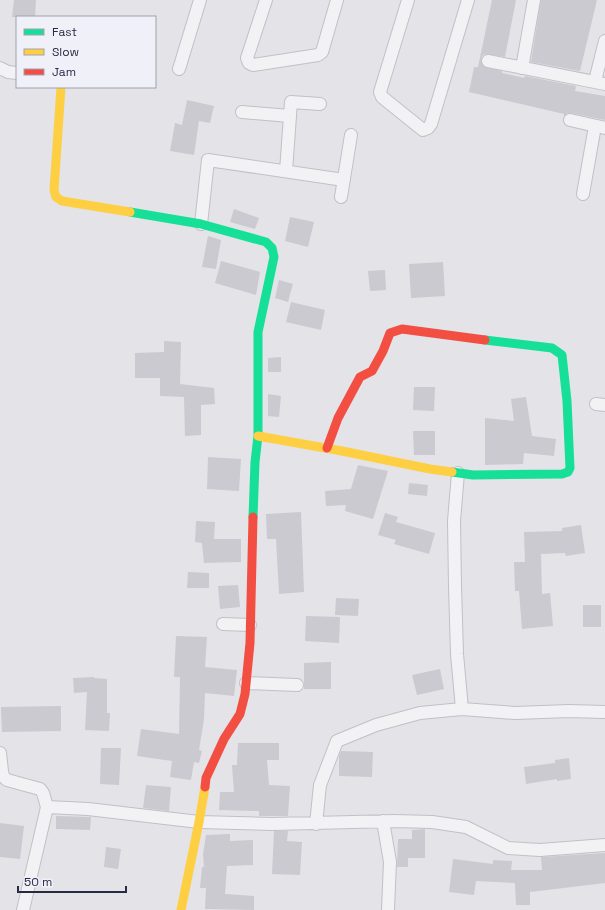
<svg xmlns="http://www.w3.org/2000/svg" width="605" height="910" font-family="'Space Grotesk',sans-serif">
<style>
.building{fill:#cacad0}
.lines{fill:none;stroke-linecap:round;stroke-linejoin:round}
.street-casing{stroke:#c0c0c6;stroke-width:14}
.street{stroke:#f2f2f4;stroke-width:12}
.fast{stroke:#16e098;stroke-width:9}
.slow{stroke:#ffcf43;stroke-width:9}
.jam{stroke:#f24e42;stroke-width:9}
</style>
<rect width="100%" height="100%" fill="#e3e3e8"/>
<path class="building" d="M 14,0 L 36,0 L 35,17 L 12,17 Z
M 492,0 L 516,0 L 505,57 L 485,54 L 482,56 L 481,60 L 483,66 L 502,71 L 502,73 L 524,78 L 525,76 L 576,86 L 575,91 L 605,96 L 605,120 L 571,113 L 567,113 L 564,117 L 564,114 L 469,92 L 474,67 L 478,67 Z
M 541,0 L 597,0 L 580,71 L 531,62 Z
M 187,100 L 214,106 L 210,123 L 199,121 L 194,155 L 170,151 L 175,123 L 182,125 Z
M 234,209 L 259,218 L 255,229 L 230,222 Z
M 290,217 L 314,222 L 308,247 L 285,241 Z
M 208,236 L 221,240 L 216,269 L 202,267 Z
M 221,261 L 260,272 L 256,295 L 215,283 Z
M 443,262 L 445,296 L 411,298 L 409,264 Z
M 385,270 L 386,290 L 370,291 L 368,271 Z
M 279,280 L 293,284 L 288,302 L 275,298 Z
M 291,302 L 325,310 L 321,330 L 286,322 Z
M 164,341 L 181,342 L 180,384 L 214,388 L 215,404 L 201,405 L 201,435 L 185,436 L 184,397 L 160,396 L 160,378 L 135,378 L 135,353 L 164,352 Z
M 281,357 L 281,372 L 268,372 L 268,358 Z
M 414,387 L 435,387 L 434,411 L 413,410 Z
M 268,394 L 281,396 L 279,417 L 268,416 Z
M 526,397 L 532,436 L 556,439 L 554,456 L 524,453 L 523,464 L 485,465 L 485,418 L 514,421 L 511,399 Z
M 413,431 L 435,431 L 435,455 L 414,455 Z
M 208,457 L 241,459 L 239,491 L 207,489 Z
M 358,465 L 388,471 L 373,519 L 345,511 L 346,505 L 326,506 L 325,491 L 351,489 Z
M 409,483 L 428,485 L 427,496 L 408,494 Z
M 301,512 L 304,592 L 279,594 L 276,539 L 267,539 L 266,514 Z
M 385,513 L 398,517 L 396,522 L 435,533 L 429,554 L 394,544 L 396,540 L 378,535 Z
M 196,521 L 215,522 L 214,539 L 241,539 L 241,562 L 204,563 L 202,543 L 195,542 Z
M 581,525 L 585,553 L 566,556 L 565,553 L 541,554 L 542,594 L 550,593 L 553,626 L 522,629 L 519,591 L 515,591 L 514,562 L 525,562 L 524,532 L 562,531 L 562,528 Z
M 188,572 L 209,573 L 209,588 L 187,588 Z
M 238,585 L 240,607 L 220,609 L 218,586 Z
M 336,598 L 359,599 L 358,616 L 335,615 Z
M 583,605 L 601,605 L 601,627 L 583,627 Z
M 306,616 L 340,617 L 339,643 L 305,641 Z
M 176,636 L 207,637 L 205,667 L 237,670 L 234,696 L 205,693 L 204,719 L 199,750 L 202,751 L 199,763 L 194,762 L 191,780 L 170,777 L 172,761 L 137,756 L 141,729 L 179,734 L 180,677 L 174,677 Z
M 331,662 L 331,689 L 304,689 L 304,663 Z
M 440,669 L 444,689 L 417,695 L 412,675 Z
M 94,677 L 94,678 L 107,679 L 107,713 L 110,713 L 109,731 L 85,730 L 87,692 L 74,693 L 73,678 Z
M 61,706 L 61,731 L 2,732 L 1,707 Z
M 238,743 L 279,743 L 279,760 L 267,760 L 269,785 L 290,786 L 288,816 L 259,816 L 259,811 L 219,810 L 220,792 L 234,792 L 232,765 L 237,765 Z
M 101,748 L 121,748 L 119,785 L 100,784 Z
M 341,751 L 373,752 L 372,777 L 339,776 L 339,756 Z
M 569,758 L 571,779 L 557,781 L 557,779 L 526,784 L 524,767 L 555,763 L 555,760 Z
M 146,785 L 171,787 L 169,811 L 143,808 Z
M 56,816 L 91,817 L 90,830 L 56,829 Z
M 0,823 L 24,826 L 20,859 L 0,857 Z
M 425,829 L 425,858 L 408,858 L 408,867 L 397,867 L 398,839 L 412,839 L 412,830 Z
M 274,831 L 288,831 L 287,841 L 302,842 L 300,875 L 272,874 Z
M 230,834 L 230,841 L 253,840 L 253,865 L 227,866 L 225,894 L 254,896 L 254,910 L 205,909 L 206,888 L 200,888 L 202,867 L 204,867 L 203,854 L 206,835 Z
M 106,847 L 121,849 L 118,869 L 104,867 Z
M 605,853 L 605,883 L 530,892 L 530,905 L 516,905 L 515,883 L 476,881 L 474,895 L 449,892 L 453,859 L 493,864 L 493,860 L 512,861 L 511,870 L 542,870 L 541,857 Z"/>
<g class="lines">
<g class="street-casing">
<path id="street" d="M 266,0 L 247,58 L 249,63 L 253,65 L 318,55 L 322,52 L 337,0
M 408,0 L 380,92 L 382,97 L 423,130 L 428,128 L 431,124 L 468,0
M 488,61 L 605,84
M 0,68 L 8,72 L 17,73
M 522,68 L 534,0
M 179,69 L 200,0
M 595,81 L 605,41
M 242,112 L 290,116
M 570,120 L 605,128
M 286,171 L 291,102 L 320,104
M 583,194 L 595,126
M 341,197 L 351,135
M 201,224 L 208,160 L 344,180
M 596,404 L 605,405
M 458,473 L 454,521 L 455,586 L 457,654 L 462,709 L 515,713 L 569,711 L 605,712
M 223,624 L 250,625
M 246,683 L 297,685
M 0,753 L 2,771 L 3,776 L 7,780 L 40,789 L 43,793 L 47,807 L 23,910
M 47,807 L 88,809 L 199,822 L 272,824 L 394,821 L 432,822 L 466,827 L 508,848 L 540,850 L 605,845
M 383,821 L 390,862 L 388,910
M 316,824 L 320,785 L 337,741 L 376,725 L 420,713 L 462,709"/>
</g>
<use href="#street" class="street"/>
<path class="fast" d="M 130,212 L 201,224 L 266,242 L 272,248 L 274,257 L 258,332 L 258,436 L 255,462 L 253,517
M 452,472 L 473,475 L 562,474 L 568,472 L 570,468 L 567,401 L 562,355 L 552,348 L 485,340"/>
<path class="slow" d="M 61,87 L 54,190 L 56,197 L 62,201 L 130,212
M 258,436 L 342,451 L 430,469 L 452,472
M 181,910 L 199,822 L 205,787"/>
<path class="jam" d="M 327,448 L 338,418 L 360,377 L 372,371 L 383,351 L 390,333 L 402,329 L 485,340
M 205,787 L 206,778 L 224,739 L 240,714 L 245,694 L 250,643 L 253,517"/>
</g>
<rect x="16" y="16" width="140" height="72" fill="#f0f1f8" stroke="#a0a1b0"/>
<rect x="24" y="29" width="20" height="6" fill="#16e098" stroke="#a0a1b0"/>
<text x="52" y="36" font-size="12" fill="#272a44">Fast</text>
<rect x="24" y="49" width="20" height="6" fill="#ffcf43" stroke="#a0a1b0"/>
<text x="52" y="56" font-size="12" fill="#272a44">Slow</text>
<rect x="24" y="69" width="20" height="6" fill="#f24e42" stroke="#a0a1b0"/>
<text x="52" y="76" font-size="12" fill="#272a44">Jam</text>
<path d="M18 886v6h108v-6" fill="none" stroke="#272a44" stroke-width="2"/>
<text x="24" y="886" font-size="12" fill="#272a44" stroke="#f0f1f8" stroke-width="3" paint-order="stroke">50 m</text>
</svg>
